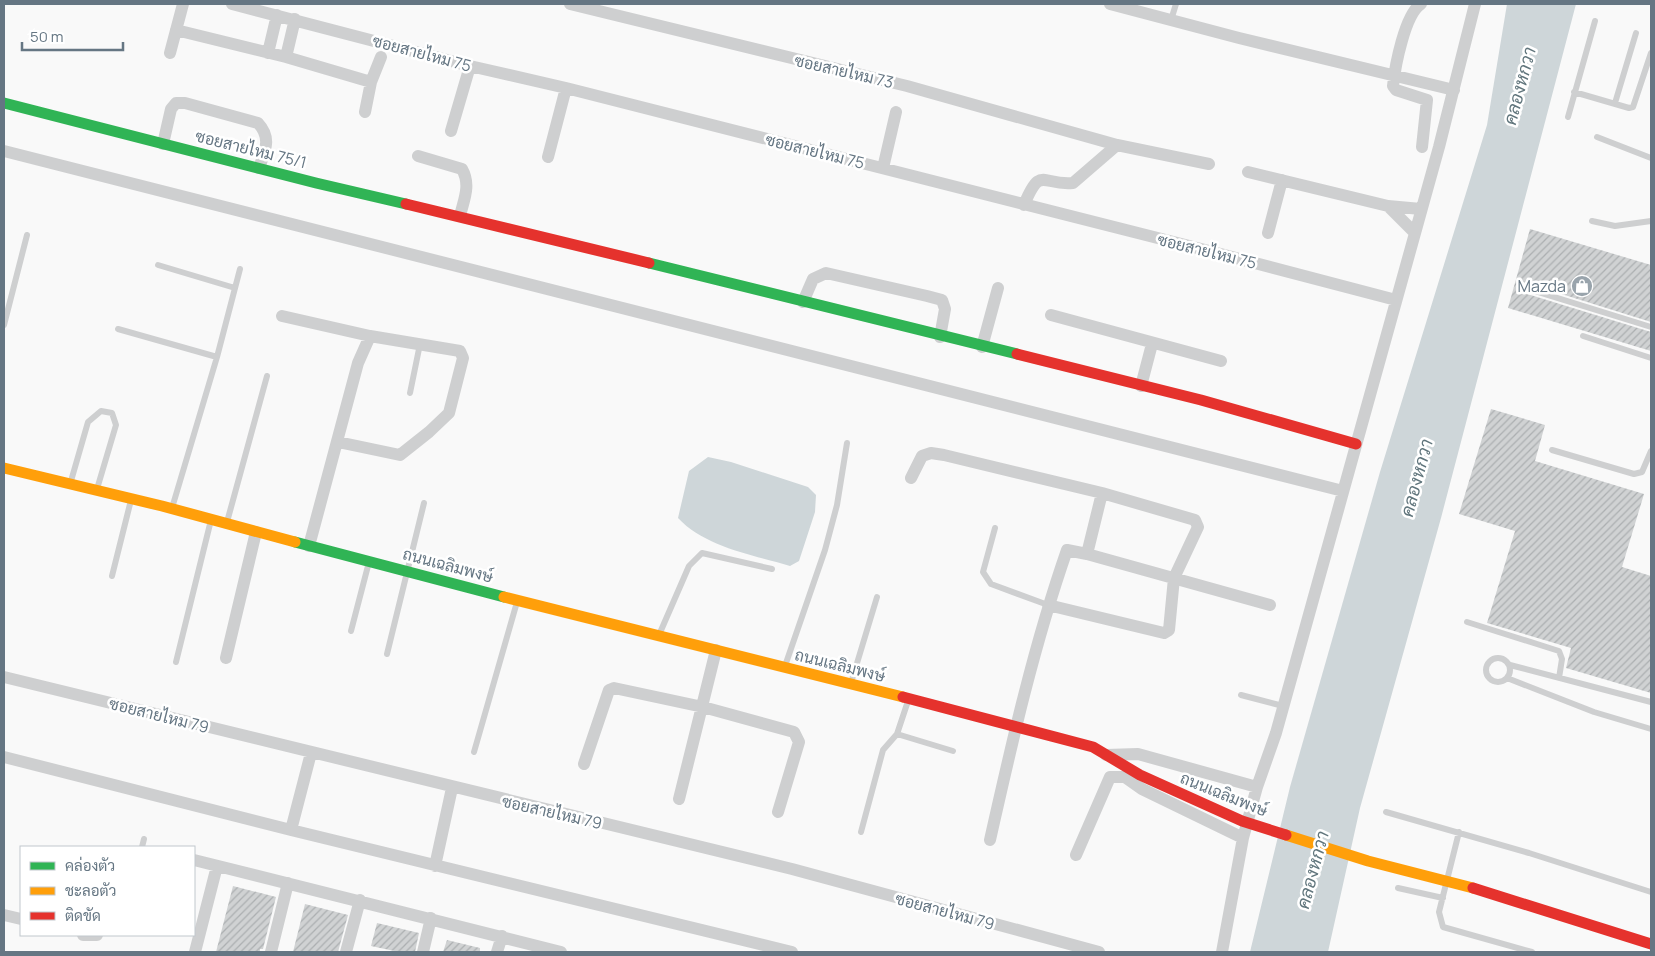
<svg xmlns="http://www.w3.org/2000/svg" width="1655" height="956" font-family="Manrope,Sarabun,sans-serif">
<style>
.water{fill:#ced6d9}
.building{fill:url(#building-hatch)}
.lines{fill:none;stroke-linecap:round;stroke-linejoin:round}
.lane{stroke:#cecfd0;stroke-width:6}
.street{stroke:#cecfd0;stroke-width:12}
.fast{stroke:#30b455;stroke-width:11}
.slow{stroke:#ff9f0a;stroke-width:11}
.jam{stroke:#e5322d;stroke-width:11}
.labels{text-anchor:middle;stroke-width:5;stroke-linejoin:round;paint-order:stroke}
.street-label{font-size:16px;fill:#657683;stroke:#fff}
.poi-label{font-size:16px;fill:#657683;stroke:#fff;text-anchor:end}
.water-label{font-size:18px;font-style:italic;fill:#60757c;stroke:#fff}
</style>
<defs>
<pattern id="building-hatch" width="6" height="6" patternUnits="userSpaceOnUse" patternTransform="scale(1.25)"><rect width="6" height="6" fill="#d0d2d3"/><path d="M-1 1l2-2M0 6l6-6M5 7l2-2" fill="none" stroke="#acafb1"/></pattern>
</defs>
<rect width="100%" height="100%" fill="#f9f9f9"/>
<path class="water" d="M 1507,4 L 1576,4 L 1441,518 L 1360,808 L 1328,952 L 1250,952 L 1290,787 L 1380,472 L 1487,125 Z
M 708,457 L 731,462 L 808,487 L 816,495 L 815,512 L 799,561 L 790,566 C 753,555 705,547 678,518 L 689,471 Z"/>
<path class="building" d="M 1530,229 L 1651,265 L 1651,322 L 1523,282 L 1519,283 L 1517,288 L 1521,292 L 1651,332 L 1651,351 L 1508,308 Z
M 1491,409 L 1545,425 L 1535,461 L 1644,494 L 1622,567 L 1651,576 L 1651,693 L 1566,668 L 1571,648 L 1487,623 L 1515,531 L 1459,514 Z
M 233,886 L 276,897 L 263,949 L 260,949 L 260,952 L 216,952 Z
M 305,904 L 348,915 L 338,952 L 293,952 Z
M 377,923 L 419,933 L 415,952 L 399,952 L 371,946 Z
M 447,940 L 480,948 L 480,952 L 443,952 Z"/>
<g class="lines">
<path class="lane" d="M 1171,20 L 1176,4
M 1574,92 L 1629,108 L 1633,107 L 1651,53
M 1615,103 L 1636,33
M 1568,117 L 1595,21
M 1597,137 L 1651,158
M 1592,221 L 1615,226 L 1651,221
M 158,265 L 235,288
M 1522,287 L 1651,327
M 4,325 L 27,235
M 118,329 L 217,357
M 1583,336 L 1651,358
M 410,393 L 420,344
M 1552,450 L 1634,474 L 1642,472 L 1651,451
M 71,481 L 88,422 L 101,411 L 112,413 L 116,425 L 97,489
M 172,508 L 217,357 L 240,269
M 227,522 L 267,376
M 995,528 L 983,572 L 991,584 L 1048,605
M 112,576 L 131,500
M 1467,622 L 1559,651 L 1562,659 L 1559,678
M 351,631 L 369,562
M 659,635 L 689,566 L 702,553 L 772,569
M 387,654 L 424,503
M1486 670a12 12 0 1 1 24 0a12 12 0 1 1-24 0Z
M 176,662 L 211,520
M 1510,665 L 1651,702
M 785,666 L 825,550 L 837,505 L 847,443
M 1507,678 L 1594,712 L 1651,729
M 851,683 L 877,597
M 1241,695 L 1283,706
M 897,734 L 953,751
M 474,752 L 517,602
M 1386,812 L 1529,853 L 1651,892
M 861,832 L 883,750 L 897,734 L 908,701
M 1459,832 L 1439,912 L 1443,927 L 1532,952
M 142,847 L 144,839
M 1398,888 L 1443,898"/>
<path class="street" d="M 232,4 L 470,66 L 566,88 L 1213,252 L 1396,300
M 570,4 L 907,86 L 1117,145
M 1110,4 L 1239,38 L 1454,90
M 1421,4 C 1405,14 1395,66 1393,86 L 1396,90 L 1427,100 L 1422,147
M 176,30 L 286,57 L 371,82
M 170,53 L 183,4
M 268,53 L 277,15
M 286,57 L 295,19
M 365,112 L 371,82 L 381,57
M 451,131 L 470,66
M 163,144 L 171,109 L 176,103 L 185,103 L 258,123 C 272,138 265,151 259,168
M 4,151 L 1343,491
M 418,156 L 462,169 C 471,185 464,199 460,216
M 548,157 L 566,88
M 883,168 L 896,112
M 1248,172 L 1388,206 L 1421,209
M 1024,205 C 1041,164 1042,186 1073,183 L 1117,145 L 1209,164
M 1388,206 L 1415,233
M 1268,233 L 1282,180
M 803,302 L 813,279 L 826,273 L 927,296 L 942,300 L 945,309 L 940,337
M 1051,315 L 1221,361
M 282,316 L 370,336
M 982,347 L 998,288
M 1141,386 L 1152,344
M 911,478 L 922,456 L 931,453 L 944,455 L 1102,493 L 1195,520 L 1198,527 L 1174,578 L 1169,630 L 1164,633 L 1048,605
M 309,546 L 358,363 L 370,336 L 460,351 L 463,358 L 449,413 L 429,432 L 400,455 L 338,442
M 1087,554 L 1270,605
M 226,658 L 256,532
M 4,677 L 792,869 L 1099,952
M 1106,755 L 1138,754 L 1257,787
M 4,757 L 291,830 L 792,952
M 584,764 L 609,690 L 614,688 L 703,707 L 794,732 L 799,742 L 778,812
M 679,799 L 716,650
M 291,830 L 311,753
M 990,840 C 1012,742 1034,645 1067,550 L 1087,554 L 1102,493
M 1076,855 L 1110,777 L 1125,777 L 1142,789 L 1243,838
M 194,860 L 561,952
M 435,866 L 452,788
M 4,915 L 21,919
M 83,935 L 97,935
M 195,952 L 217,866
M 271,952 L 288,883
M 346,952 L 360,900
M 423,952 L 431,918
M 497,952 L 502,936
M 1222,952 L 1243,838 L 1257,787 L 1276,733 L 1439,147 L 1475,4"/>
<path class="fast" d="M 4,103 L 316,183 L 406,204
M 649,263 L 1017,354
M 295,542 L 504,597"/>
<path class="slow" d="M 4,468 L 162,506 L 295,542
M 504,597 L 903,697
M 1286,835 L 1368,861 L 1473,888"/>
<path class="jam" d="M 406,204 L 649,263
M 1017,354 L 1201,400 L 1356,444
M 903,697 L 1093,747 L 1140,775 L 1242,821 L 1286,835
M 1473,888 L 1651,944"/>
</g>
<defs>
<g id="shop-disc" transform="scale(1.125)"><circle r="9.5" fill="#99a4ac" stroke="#fff"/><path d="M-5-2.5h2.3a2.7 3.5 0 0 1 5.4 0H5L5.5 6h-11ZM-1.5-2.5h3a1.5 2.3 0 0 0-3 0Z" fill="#fff"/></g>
</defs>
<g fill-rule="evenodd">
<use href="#shop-disc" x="1582" y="286"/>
</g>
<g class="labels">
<g class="street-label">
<text transform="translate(422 53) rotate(15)" y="6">ซอยสายไหม 75</text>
<text transform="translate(844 71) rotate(13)" y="6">ซอยสายไหม 73</text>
<text transform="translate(251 149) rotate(14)" y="6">ซอยสายไหม 75/1</text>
<text transform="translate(815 151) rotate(14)" y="6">ซอยสายไหม 75</text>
<text transform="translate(1207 251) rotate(14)" y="6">ซอยสายไหม 75</text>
<text transform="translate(448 565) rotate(15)" y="6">ถนนเฉลิมพงษ์</text>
<text transform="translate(840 665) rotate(14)" y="6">ถนนเฉลิมพงษ์</text>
<text transform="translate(159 715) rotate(14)" y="6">ซอยสายไหม 79</text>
<text transform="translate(1224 794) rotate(22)" y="6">ถนนเฉลิมพงษ์</text>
<text transform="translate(552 812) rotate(13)" y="6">ซอยสายไหม 79</text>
<text transform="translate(945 911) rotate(15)" y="6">ซอยสายไหม 79</text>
</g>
<g class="poi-label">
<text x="1566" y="292">Mazda</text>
</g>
<g class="water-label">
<text transform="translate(1520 86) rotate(-75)" y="6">คลองหกวา</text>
<text transform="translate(1417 478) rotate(-75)" y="6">คลองหกวา</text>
<text transform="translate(1313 870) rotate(-75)" y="6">คลองหกวา</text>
</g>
</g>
<rect width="1655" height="956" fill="none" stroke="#657683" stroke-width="10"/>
<rect x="20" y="846" width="175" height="90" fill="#ffffff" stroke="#c1c8cd"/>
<rect x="30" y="862" width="25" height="8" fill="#30b455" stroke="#c1c8cd"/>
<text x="65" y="871" font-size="15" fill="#657683">คล่องตัว</text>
<rect x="30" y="887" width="25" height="8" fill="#ff9f0a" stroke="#c1c8cd"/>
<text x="65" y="896" font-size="15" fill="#657683">ชะลอตัว</text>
<rect x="30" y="912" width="25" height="8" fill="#e5322d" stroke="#c1c8cd"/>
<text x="65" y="921" font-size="15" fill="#657683">ติดขัด</text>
<path d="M22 42v8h101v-8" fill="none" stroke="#657683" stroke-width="2.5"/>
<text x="30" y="42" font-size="15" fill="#657683" stroke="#ffffff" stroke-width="4" paint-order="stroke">50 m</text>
</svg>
